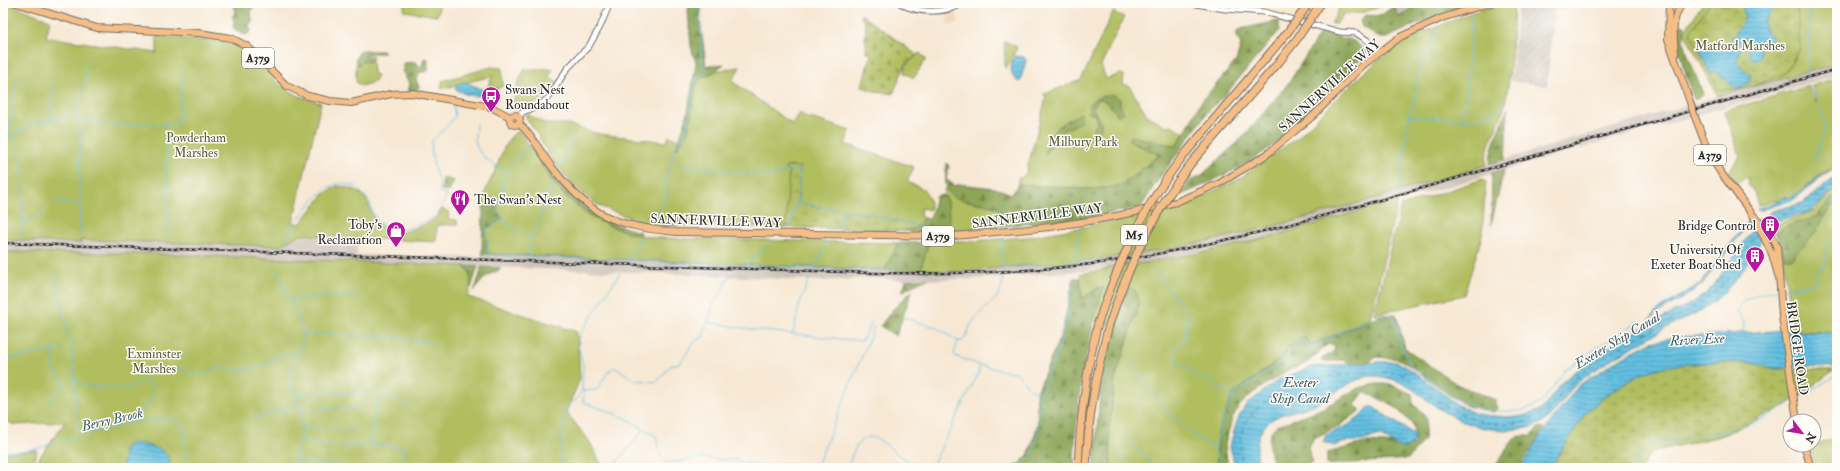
<svg xmlns="http://www.w3.org/2000/svg" width="1840" height="471" font-family="'IM FELL Double Pica',serif">
<style>
.built{fill:#efd6bb}
.industrial{fill:url(#industrial-furrows)}
.railway{fill:#cdc2b9}
.green{fill:#b1be60;stroke:#6e7446}
.forest{fill:url(#forest-firs);stroke:#5c6840}
.wetland{fill:url(#wetland-marsh);stroke:#6e7446}
.cemetery{fill:url(#cemetery-stones);stroke:#6e7446}
.water{fill:url(#water-rules);stroke:#477686}
.lines{fill:none;stroke-linecap:round;stroke-linejoin:round}
.stream{stroke:#63c0e1;stroke-width:1}
.ferry{stroke:#3f5f6b;stroke-width:1;stroke-dasharray:5 4;stroke-linecap:butt}
.minor-casing{stroke:#726d66;stroke-width:7}
.major-casing{stroke:#726d66;stroke-width:8}
.highway-casing{stroke:#726d66;stroke-width:9}
.minor{stroke:#fff;stroke-width:5}
.major{stroke:#f6be87;stroke-width:6}
.highway{stroke:#f6be87;stroke-width:7}
.rail-casing{stroke:#2b2b2b;stroke-width:2.5}
.rail{stroke:#fdfcf7;stroke-width:1;stroke-dasharray:3;stroke-linecap:butt}
.major-bridge-casing{stroke:#726d66;stroke-width:8;stroke-linecap:butt}
.highway-bridge-casing{stroke:#726d66;stroke-width:9;stroke-linecap:butt}
.major-bridge{stroke:#f6be87;stroke-width:6}
.highway-bridge{stroke:#f6be87;stroke-width:7}
.labels{text-anchor:middle;stroke-width:3;stroke-linejoin:round;paint-order:stroke}
.shield{fill:#fdfcf7;stroke:#6a6a68;stroke-width:1}
.shield-label{font-size:12px;font-weight:bold;fill:#2b2b2b}
.park-label{font-size:13px;fill:#5a5e3e;stroke:#fdfcf7}
.street-label{font-size:13px;fill:#2b2b2b;stroke:#fdfcf7}
.poi-label{font-size:13px;fill:#2b2b2b;stroke:#fdfcf7;text-anchor:end}
.water-label{font-size:14px;font-style:italic;fill:#3f5f6b;stroke:#fdfcf7}
</style>
<defs>
<pattern id="industrial-furrows" width="10" height="10" patternUnits="userSpaceOnUse"><rect width="10" height="10" fill="#cdc2b9"/><path d="M-1 1l2-2M0 10L10 0M9 11l2-2" fill="none" stroke="#b0a79f"/></pattern>
<pattern id="forest-firs" width="22" height="20" patternUnits="userSpaceOnUse"><rect width="22" height="20" fill="#8ca556"/><path d="M5 1l3.5 6h-7zM16 11l3.5 6h-7z" fill="#738747"/></pattern>
<pattern id="wetland-marsh" width="20" height="14" patternUnits="userSpaceOnUse"><rect width="20" height="14" fill="#b1be60"/><path d="M1 5h8M5 5V1M11 12h8M15 12V8" fill="none" stroke="#98a354"/></pattern>
<pattern id="cemetery-stones" width="16" height="16" patternUnits="userSpaceOnUse"><rect width="16" height="16" fill="#b1be60"/><path d="M2 7V4a2 2 0 0 1 4 0v3zM10 15v-3a2 2 0 0 1 4 0v3z" fill="#98a354"/></pattern>
<pattern id="water-rules" width="6" height="5" patternUnits="userSpaceOnUse"><rect width="6" height="5" fill="#63c0e1"/><path d="M0 2.5h6" fill="none" stroke="#529cb7"/></pattern>
</defs>
<rect width="100%" height="100%" fill="#fdfcf7"/>
<filter id="ink" filterUnits="userSpaceOnUse"><feTurbulence type="fractalNoise" baseFrequency=".025" numOctaves="2"/><feDisplacementMap in="SourceGraphic" scale="8" xChannelSelector="R" yChannelSelector="G"/><feConvolveMatrix kernelMatrix="1 2 1 2 8 2 1 2 1" color-interpolation-filters="sRGB"/></filter>
<filter id="wash" filterUnits="userSpaceOnUse"><feTurbulence type="fractalNoise" baseFrequency=".012" numOctaves="4" result="noise"/><feDisplacementMap in="SourceGraphic" scale="16" xChannelSelector="R" yChannelSelector="G"/><feGaussianBlur stdDeviation="0.9" result="paint"/><feColorMatrix in="noise" values="0 0 0 0 0 0 0 0 0 0 0 0 0 0 0 0 0 1.4 0 .05"/><feComposite in="paint" operator="in"/></filter>
<g filter="url(#wash)">
<rect width="100%" height="100%" fill="#f7e8d4"/>
<path class="built" d="M 1555,3 L 1589,3 L 1589,5 L 1555,10 Z
M 955,9 L 959,22 L 949,26 L 945,12 Z"/>
<path class="industrial" d="M 1398,3 L 1419,3 L 1399,18 L 1394,6 Z
M 1518,3 L 1555,3 L 1547,86 L 1511,81 Z"/>
<path class="railway" d="M 1837,64 L 1837,75 L 1270,237 L 1144,263 L 1081,271 L 972,279 L 901,280 L 869,278 L 821,281 L 707,275 L 157,254 L 3,252 L 3,240 L 81,242 L 81,240 L 281,246 L 298,236 L 356,241 L 357,255 L 478,257 L 481,257 L 482,254 L 918,271 L 1075,262 L 1144,253 L 1268,227 L 1399,191 L 1718,96 Z"/>
<path class="green" d="M 3,3 L 7,3 L 50,20 L 46,37 L 157,53 L 157,36 L 233,43 L 280,85 L 299,96 L 321,103 L 293,222 L 300,224 L 323,195 L 337,186 C 345,187 354,188 360,193 C 369,199 368,205 372,214 C 375,222 388,234 397,233 C 404,233 412,229 418,227 C 429,223 437,220 442,209 L 449,212 L 448,219 L 457,220 L 457,225 L 437,225 L 436,242 L 298,235 L 281,246 L 81,240 L 81,243 L 3,240 Z
M 404,3 L 440,3 L 437,16 L 404,11 Z
M 1342,3 L 1391,3 L 1364,12 L 1346,15 L 1344,13 L 1336,24 L 1331,24 Z
M 1509,3 L 1514,3 C 1512,37 1512,71 1505,104 C 1500,126 1485,143 1486,165 C 1373,199 1259,235 1143,253 C 1098,260 1053,264 1008,267 C 986,269 940,276 921,268 L 929,242 L 971,241 L 1027,237 L 1079,228 L 1184,205 L 1239,179 L 1297,138 L 1348,87 L 1381,58 L 1417,35 L 1473,12 Z
M 1703,3 L 1837,3 L 1837,64 L 1718,96 L 1684,32 Z
M 1113,12 L 1124,17 L 1101,65 L 1106,79 L 1121,74 L 1124,75 L 1123,85 L 1129,86 L 1147,115 L 1166,126 L 1172,125 L 1184,133 L 1176,146 L 1129,140 L 1159,155 L 1127,181 L 1117,186 L 1107,188 L 1084,189 L 1018,184 L 1018,178 L 1023,177 L 1026,173 L 1046,98 L 1044,94 L 1081,80 Z
M 1004,41 L 1017,47 L 1011,61 L 1005,68 Z
M 920,53 L 926,59 L 914,78 L 904,73 L 906,65 Z
M 363,61 L 372,62 L 373,72 L 377,76 L 374,82 L 361,86 L 356,82 L 356,63 L 359,65 Z
M 491,67 L 502,68 L 503,86 L 495,90 L 488,87 L 492,76 L 441,89 L 442,81 Z
M 740,67 L 732,81 L 792,124 L 800,113 L 808,119 L 814,119 L 850,131 L 845,144 L 914,167 L 908,180 L 909,183 C 924,188 931,193 930,210 L 921,208 L 920,216 L 924,218 L 919,225 L 903,231 L 837,228 L 648,225 L 599,206 L 583,194 L 568,179 L 549,155 L 538,135 L 525,116 L 527,114 L 546,124 L 565,124 L 599,134 L 667,142 L 669,136 L 678,140 L 677,147 L 686,137 L 696,85 L 699,79 L 715,71 Z
M 525,69 L 553,69 L 549,76 L 557,82 C 547,99 534,108 515,106 C 512,94 519,80 525,69 Z
M 1837,77 L 1837,166 L 1834,165 C 1831,171 1826,171 1821,174 C 1808,184 1800,195 1784,200 L 1782,198 L 1777,201 L 1776,200 L 1758,205 L 1754,192 L 1748,185 L 1749,178 L 1745,178 L 1739,183 L 1735,180 L 1733,181 L 1728,173 L 1740,156 L 1725,111 L 1808,86 L 1816,103 L 1817,101 L 1812,86 Z
M 516,132 L 519,132 L 522,134 C 536,156 549,181 568,199 C 572,203 578,206 583,210 C 608,228 628,234 659,238 L 898,243 L 885,270 L 488,254 L 486,230 L 499,214 L 497,209 L 498,203 L 483,207 C 483,190 490,183 496,168 C 502,155 503,143 516,132 Z
M 1483,179 L 1486,182 L 1482,236 L 1464,295 L 1374,314 L 1401,206 Z
M 944,189 L 947,189 C 957,206 985,199 1003,212 L 1005,226 L 950,231 L 948,205 Z
M 1837,190 L 1837,333 L 1792,330 L 1782,250 L 1773,226 L 1815,210 L 1827,196 Z
M 1398,200 L 1370,318 L 1311,345 L 1304,337 L 1289,346 L 1281,358 L 1233,394 L 1217,449 L 1217,468 L 1111,468 L 1109,429 L 1115,380 L 1139,304 L 1128,288 L 1113,326 L 1093,321 L 1104,287 L 1098,288 L 1082,299 L 1080,274 L 1108,269 L 1108,267 L 1144,263 L 1205,252 L 1270,237 Z
M 3,252 L 157,254 L 463,266 C 475,275 471,284 468,297 L 577,332 L 580,379 L 566,412 L 590,442 L 603,468 L 34,468 L 41,455 L 65,422 L 15,425 L 3,420 Z
M 1837,437 L 1837,468 L 1816,468 L 1810,446 Z
M 37,450 L 32,468 L 3,468 L 3,453 Z"/>
<path class="forest" d="M 235,3 L 255,4 C 251,10 250,14 253,21 L 249,25 L 251,31 L 246,35 L 237,32 L 233,27 L 234,20 L 232,17 L 236,11 L 233,7 Z
M 689,3 L 702,3 L 700,19 L 706,66 L 724,64 L 715,71 L 699,79 L 696,85 L 688,131 L 676,149 L 687,116 L 696,63 L 691,47 L 688,12 Z
M 1419,3 L 1476,3 L 1442,13 L 1386,38 L 1380,38 L 1362,27 L 1360,20 L 1365,15 L 1380,16 L 1394,6 L 1399,17 Z
M 1279,21 L 1279,31 L 1226,94 L 1208,112 L 1158,180 L 1141,207 L 1084,218 L 1005,226 L 1003,212 C 976,191 937,216 947,163 L 949,167 L 946,179 L 955,186 L 959,184 L 995,188 L 1012,194 L 1018,184 L 1084,189 L 1107,188 L 1117,186 L 1127,181 L 1159,155 L 1129,140 L 1131,136 L 1177,146 L 1201,102 L 1236,61 L 1241,45 L 1236,34 L 1240,29 Z
M 1679,25 L 1685,25 L 1683,42 L 1703,94 L 1694,100 C 1687,76 1675,51 1679,25 Z
M 1321,32 L 1354,41 L 1368,53 C 1335,82 1308,118 1273,145 C 1245,167 1211,182 1179,196 L 1190,181 L 1202,175 L 1245,135 L 1290,81 Z
M 360,50 L 383,51 L 385,53 L 366,54 L 365,56 L 372,56 L 373,59 L 371,61 L 363,61 L 359,65 L 355,61 Z
M 424,58 L 428,59 L 428,71 L 418,73 L 418,77 L 416,79 L 419,87 L 417,90 L 409,91 L 408,88 L 410,85 L 402,71 L 404,68 L 403,67 L 403,63 L 416,62 L 420,67 L 422,66 Z
M 1113,95 L 1120,99 L 1120,106 L 1124,112 L 1118,116 L 1110,105 L 1101,99 L 1097,100 L 1093,108 L 1101,123 L 1101,129 L 1097,134 L 1094,132 L 1093,129 L 1097,124 L 1095,115 L 1089,113 C 1087,97 1101,96 1113,95 Z
M 1508,108 L 1505,159 L 1490,164 C 1489,149 1502,123 1508,108 Z
M 1081,113 L 1080,123 L 1059,132 L 1045,155 C 1049,129 1060,125 1081,113 Z
M 536,149 C 568,194 585,217 640,232 L 638,235 C 580,218 565,201 533,151 Z
M 1504,170 L 1491,225 L 1492,173 Z
M 442,177 L 454,181 L 449,192 L 442,190 Z
M 1837,194 L 1837,202 C 1824,211 1822,226 1812,237 C 1805,245 1799,249 1792,258 L 1785,258 L 1776,233 C 1788,223 1801,223 1814,217 C 1821,214 1828,200 1837,194 Z
M 944,195 L 948,205 L 950,231 L 925,234 L 903,231 L 916,228 L 924,218 L 930,219 L 936,196 Z
M 498,203 L 497,209 L 503,219 L 486,230 L 488,254 L 482,254 L 483,207 Z
M 929,242 L 921,268 L 929,271 L 885,270 L 898,243 Z
M 463,266 L 478,267 L 471,288 L 470,271 Z
M 481,267 L 500,268 L 500,270 C 487,274 482,280 474,291 L 480,274 Z
M 1074,278 L 1080,278 L 1082,299 L 1098,288 L 1104,287 C 1085,347 1075,405 1074,468 L 1010,468 L 1020,463 L 1028,455 L 1033,442 L 1038,422 L 1036,394 L 1062,332 Z
M 927,279 L 910,287 L 902,292 L 906,280 Z
M 1128,288 L 1135,290 L 1139,304 L 1115,380 L 1109,429 L 1111,468 L 1093,468 L 1094,464 L 1102,370 L 1113,326 Z
M 912,291 L 896,336 L 880,326 L 895,307 Z
M 1396,314 L 1405,348 L 1458,385 L 1496,400 L 1497,408 L 1494,412 L 1467,406 L 1448,394 L 1416,370 L 1399,359 L 1375,357 L 1371,361 L 1364,365 L 1353,365 L 1342,360 L 1322,362 L 1322,359 L 1334,351 L 1335,346 L 1328,344 L 1307,363 L 1286,371 L 1253,393 L 1239,406 L 1232,419 L 1225,444 L 1228,468 L 1217,468 L 1218,431 L 1233,394 L 1281,358 L 1289,346 L 1304,336 L 1311,345 L 1380,315 Z
M 1376,384 L 1390,384 L 1412,394 L 1413,403 L 1427,418 L 1424,440 L 1408,459 L 1327,465 L 1327,453 L 1368,442 L 1415,445 L 1413,425 L 1393,405 L 1364,392 L 1355,405 L 1361,410 L 1339,426 L 1314,438 L 1308,448 L 1312,463 L 1301,468 L 1273,468 C 1270,453 1264,437 1276,426 L 1323,408 L 1358,388 Z
M 1539,427 L 1544,428 L 1519,468 L 1494,468 L 1510,444 L 1517,436 L 1531,436 Z"/>
<path class="wetland" d="M 1710,3 L 1797,3 L 1800,48 L 1785,73 L 1748,88 L 1719,90 L 1690,33 Z
M 791,166 L 800,167 L 798,204 L 872,214 C 879,218 912,225 919,225 L 915,228 L 903,231 L 786,227 L 789,171 L 786,171 L 786,167 Z
M 1715,362 L 1752,363 L 1776,369 L 1834,370 L 1787,405 L 1721,436 L 1651,452 L 1642,468 L 1550,468 L 1587,411 L 1612,391 L 1643,373 L 1667,366 Z"/>
<path class="cemetery" d="M 861,14 L 917,55 L 905,65 L 893,94 L 869,90 L 862,86 L 867,67 L 872,55 L 866,51 C 867,46 865,43 865,38 C 865,28 868,24 860,16 Z"/>
<path class="water" d="M 1747,3 L 1777,3 L 1763,22 L 1765,30 L 1772,36 L 1773,42 L 1771,44 L 1760,43 L 1760,57 L 1755,61 L 1750,57 L 1749,50 L 1744,46 L 1742,47 C 1733,65 1738,64 1751,75 L 1749,83 L 1737,89 C 1728,84 1723,76 1714,71 L 1711,73 C 1705,62 1697,53 1703,40 L 1705,40 L 1716,49 C 1728,48 1739,28 1745,18 L 1743,9 L 1744,5 Z
M 1015,56 L 1024,57 L 1026,61 L 1020,82 L 1017,81 C 1009,73 1010,65 1015,56 Z
M 465,82 L 482,89 L 484,94 C 476,99 462,93 455,89 L 456,84 Z
M 1837,168 L 1822,176 L 1795,199 L 1758,211 L 1758,208 L 1774,203 L 1786,196 L 1787,197 L 1785,199 C 1807,193 1814,174 1837,168 Z
M 1837,176 L 1837,187 L 1811,211 L 1780,220 L 1768,226 L 1763,230 L 1759,245 L 1747,262 L 1747,265 C 1737,278 1724,295 1709,305 C 1696,315 1680,320 1666,328 C 1638,344 1608,360 1582,379 C 1560,396 1557,423 1526,428 C 1495,434 1464,426 1438,408 C 1420,395 1406,381 1383,377 C 1357,371 1335,396 1313,405 C 1297,412 1275,412 1264,427 C 1254,440 1257,453 1259,468 L 1235,468 L 1230,446 L 1236,424 L 1240,414 L 1246,405 L 1279,379 L 1312,367 L 1380,362 L 1398,362 L 1416,373 L 1458,405 L 1476,414 L 1493,416 L 1518,417 L 1539,411 L 1547,403 L 1563,381 L 1589,360 L 1627,336 L 1692,303 L 1704,295 L 1714,285 L 1744,242 L 1753,230 L 1764,221 L 1768,214 L 1772,211 L 1802,203 Z
M 1749,219 L 1750,222 L 1702,284 C 1686,299 1665,306 1649,320 L 1659,309 L 1700,284 Z
M 1789,330 L 1803,332 L 1837,333 L 1837,367 L 1799,366 L 1775,369 L 1752,363 L 1715,362 L 1667,366 L 1643,373 L 1612,391 L 1587,411 L 1550,468 L 1521,468 L 1540,436 L 1579,385 L 1624,356 L 1651,342 L 1677,337 Z
M 1369,407 L 1373,407 L 1415,435 C 1416,442 1410,447 1403,449 L 1379,435 L 1362,441 L 1347,441 L 1334,446 L 1323,442 L 1326,435 L 1348,425 L 1360,417 Z
M 135,443 C 147,445 176,449 168,468 L 123,468 L 124,449 L 129,444 Z"/>
<g class="lines">
<path class="stream" d="M 1005,69 L 1005,44
M 1808,75 L 1809,3
M 53,83 L 51,108 L 53,120
M 1810,86 L 1817,102
M 75,116 L 85,82 L 87,67
M 1410,116 L 1475,120 L 1500,109 L 1505,100
M 1462,119 L 1465,107 L 1473,12
M 79,121 L 81,236
M 476,124 C 476,131 474,138 476,144 C 479,157 495,166 506,172
M 164,125 L 166,129 L 168,237
M 14,134 C 26,165 23,203 22,236
M 9,135 L 17,74
M 3,139 L 38,122 L 75,116 L 79,121 L 116,125 L 179,123 L 182,74
M 529,145 L 507,172 L 497,209 C 503,223 519,232 532,237
M 1814,162 L 1826,125 L 1819,107
M 678,165 L 772,176 L 786,171 L 800,170 L 797,204
M 559,169 L 569,144 L 570,136
M 1399,191 L 1409,116 L 1415,98 L 1419,68 L 1433,42 L 1437,26
M 55,200 L 79,206
M 503,219 L 486,230 L 488,255 L 886,271
M 23,220 L 34,220 L 48,206
M 651,222 L 667,198 L 665,182 L 673,157 L 673,149 L 677,144 L 679,144 L 687,131 L 693,90 L 698,76 L 706,74 L 701,55 L 702,36 L 699,18 L 700,3
M 785,228 L 792,221 L 794,205 L 797,204 L 872,214 C 879,218 912,225 919,225
M 837,228 L 842,221 L 844,212
M 1002,228 L 1004,212
M 1001,238 L 1003,272
M 283,246 C 293,226 312,194 334,185 C 340,182 349,185 355,186 L 370,202 L 373,214 L 382,225 L 391,232 L 409,228 L 437,216 L 447,195 L 440,192 C 440,183 437,178 435,170 C 432,160 431,151 432,141 L 448,125 L 455,116 L 453,104
M 528,255 L 532,237 L 554,181
M 626,263 L 642,236
M 1075,263 L 1079,228
M 746,265 L 771,241
M 814,269 L 828,241
M 1003,269 L 1097,260
M 1154,269 L 1189,316 L 1186,323 L 1186,338 L 1176,348 L 1175,356 L 1179,365 L 1192,370 L 1197,376 L 1210,380 L 1220,389 L 1228,392 L 1232,398
M 277,270 C 283,290 298,307 302,329 C 306,346 292,360 290,376 C 289,387 297,395 299,405 C 305,431 299,445 291,468
M 56,274 L 70,344 L 72,348 L 78,431
M 1783,289 L 1815,283 L 1818,269 L 1823,268 C 1828,261 1824,253 1827,245 L 1837,240
M 292,301 L 316,297 L 360,295
M 903,317 L 930,326 L 934,326 L 958,341
M 708,322 L 754,330 L 862,341 L 872,322
M 793,333 L 800,302 L 809,280
M 1743,333 L 1744,322 L 1737,311 C 1741,298 1765,291 1778,290
M 304,336 L 325,334 L 390,336 L 432,343
M 1125,357 L 1131,358 C 1138,369 1144,382 1152,393 C 1169,415 1191,434 1214,449
M 3,359 L 15,358 L 63,348
M 981,365 L 1004,371 L 1016,372 C 1024,379 1029,394 1041,393
M 174,368 L 181,368 L 192,374 L 205,374 L 217,368 L 225,367 L 240,371 L 268,365 L 272,359 L 279,355 L 286,354 L 298,356
M 74,380 L 89,387 L 128,389 L 143,381 L 151,384 L 155,392 L 144,410 L 137,413
M 3,383 L 9,395
M 584,391 L 597,390 L 608,372 L 613,368 L 617,368 L 634,380 L 657,382 L 670,366 L 680,363 L 694,342 L 703,337 L 713,305 L 723,290 L 727,279 L 734,274
M 296,394 L 330,392 L 367,395
M 1796,399 L 1837,375
M 49,403 L 64,384 L 63,380 L 54,371 L 53,349
M 301,410 L 333,408 L 358,409
M 252,419 L 299,405
M 302,427 L 354,430
M 644,429 L 656,436 L 659,453 L 667,463 L 701,458 L 735,460 L 766,468
M 1122,432 L 1155,468
M 302,439 L 317,445 L 327,446 L 386,445 L 405,448 L 402,468
M 371,446 L 371,431 L 380,396 L 382,395 L 397,398 L 405,406 L 410,407
M 1112,448 L 1121,455 L 1132,468
M 3,451 L 20,451 L 34,449 C 57,443 162,410 178,421 C 188,428 186,457 185,468
M 294,460 L 339,466
M 561,468 L 561,431 L 564,427 L 564,416 L 568,405 L 576,400 L 582,390
M 612,468 L 644,429 L 626,418 L 583,402 L 584,391 L 582,390 L 583,365 L 578,346 L 581,333 L 620,273
M 816,468 L 874,327
M 848,468 C 851,460 853,448 860,442 C 874,428 888,448 900,456 C 907,460 915,464 922,468
M 931,468 L 978,374 L 980,365 L 955,356 L 954,354 L 958,341 L 962,341 C 969,335 968,327 974,320 C 986,304 1003,301 1003,277
M 1016,468 L 1025,463 L 1032,454 L 1035,443 L 1039,421 L 1041,393 L 1061,341 L 1075,280
M 1221,468 L 1220,462 L 1215,450 L 1219,430 L 1234,394 L 1273,367 L 1282,359 L 1292,344 L 1303,338 L 1311,348 C 1333,335 1367,316 1393,314 L 1402,349 L 1412,367 L 1459,400 L 1481,410 L 1502,411 L 1520,411 L 1533,407 L 1542,402 L 1565,370 L 1603,344 L 1640,321
M 1634,468 L 1642,452 L 1651,445 L 1662,441 L 1680,439 L 1692,434 L 1710,434 L 1742,426 L 1765,418 L 1791,401"/>
<path class="ferry" d="M 1767,224 L 1837,183
M 1242,468 C 1242,455 1238,438 1244,425 C 1252,411 1278,390 1292,385 C 1315,378 1379,367 1401,374 C 1408,377 1415,385 1422,390 C 1451,410 1483,430 1520,423 C 1552,418 1563,385 1588,367 C 1630,337 1681,322 1721,286 C 1735,273 1747,247 1758,231"/>
</g>
</g>
<g filter="url(#ink)">
<g class="lines">
<g class="minor-casing">
<path id="minor" d="M 900,3 C 917,14 946,14 963,3
M 1191,3 L 1225,9 L 1264,12 L 1340,32 L 1356,33 L 1367,40 L 1378,52
M 518,117 L 523,112 L 539,106 L 549,97 L 567,69 L 589,46 L 600,27 L 610,3"/>
</g>
<g class="major-casing">
<path id="major" d="M 16,3 L 97,28 L 199,33 L 231,38 L 247,46 L 287,86 L 308,96 L 330,101 L 351,103 L 391,94 L 412,93 L 491,107 L 510,117
M 1669,3 L 1668,39 L 1691,105
M 1675,55 C 1674,36 1670,19 1683,3
M510 120a5 5 0 1 1 10 0a5 5 0 1 1-10 0Z
M 1695,117 L 1710,156 L 1721,173 L 1752,214 L 1768,230 L 1777,246 L 1782,316 L 1797,421
M 518,123 C 533,135 540,152 552,167 C 590,216 614,226 676,232 L 954,236 L 1050,227 L 1095,220 L 1131,213 L 1176,202 L 1220,183 L 1266,155 L 1314,115 L 1363,65 L 1400,37 L 1442,18 L 1490,3
M 1753,215 L 1772,254 L 1778,275
M 1804,445 L 1811,468"/>
</g>
<g class="highway-casing">
<path id="highway" d="M 1315,12 L 1321,3
M 1184,155 L 1287,33
M 1192,162 L 1279,62 L 1297,39
M 1078,468 C 1080,418 1086,371 1098,323
M 1086,468 C 1088,419 1096,372 1109,325"/>
</g>
<use href="#minor" class="minor"/>
<use href="#major" class="major"/>
<use href="#highway" class="highway"/>
<g class="rail-casing">
<path id="rail" d="M 3,243 L 874,273 C 953,274 1028,273 1107,262 C 1232,244 1353,208 1474,173 C 1595,138 1716,103 1837,69"/>
</g>
<use href="#rail" class="rail"/>
<g class="major-bridge-casing">
<path id="major-bridge" d="M 1691,105 L 1695,117"/>
</g>
<g class="highway-bridge-casing">
<path id="highway-bridge" d="M 1287,33 L 1307,6
M 1297,39 L 1315,12
M 1098,323 C 1118,263 1144,204 1184,155
M 1109,325 C 1128,266 1154,211 1192,162"/>
</g>
<use href="#major-bridge" class="major-bridge"/>
<use href="#highway-bridge" class="highway-bridge"/>
</g>
</g>
<defs>
<g id="bus-pin" transform="scale(1)"><path d="M0 17L-7.5 6A9.5 9.5 0 1 1 7.5 6Z" fill="#b5179e" stroke="#fdfcf7"/><path d="M-5-6H5V4H4V6H2V4H-2V6H-4V4H-5ZM-3.5-4V0h7V-4ZM-3.5 1.2v1.5H-2V1.2ZM2 1.2v1.5H3.5V1.2Z" fill="#fff"/></g>
<g id="restaurant-pin" transform="scale(1)"><path d="M0 17L-7.5 6A9.5 9.5 0 1 1 7.5 6Z" fill="#b5179e" stroke="#fdfcf7"/><path d="M-5-6h1v4h1v-4h1v4h1v-4h1v5L-1.5 .5V6h-2V.5L-5-1ZM5-6V6H3V1.5H1.5Q1.5-4 5-6Z" fill="#fff"/></g>
<g id="building-pin" transform="scale(1)"><path d="M0 17L-7.5 6A9.5 9.5 0 1 1 7.5 6Z" fill="#b5179e" stroke="#fdfcf7"/><path d="M-4-6H4V6H1V3H-1V6H-4ZM-2.5-4.3h1.7v1.8h-1.7ZM.8-4.3h1.7v1.8H.8ZM-2.5-1h1.7V.8h-1.7ZM.8-1h1.7V.8H.8Z" fill="#fff"/></g>
<g id="shop-pin" transform="scale(1)"><path d="M0 17L-7.5 6A9.5 9.5 0 1 1 7.5 6Z" fill="#b5179e" stroke="#fdfcf7"/><path d="M-5-2.5h2.3a2.7 3.5 0 0 1 5.4 0H5L5.5 6h-11ZM-1.5-2.5h3a1.5 2.3 0 0 0-3 0Z" fill="#fff"/></g>
</defs>
<g fill-rule="evenodd">
<use href="#bus-pin" x="491" y="96"/>
<use href="#restaurant-pin" x="460" y="199"/>
<use href="#building-pin" x="1770" y="225"/>
<use href="#shop-pin" x="396" y="231"/>
<use href="#building-pin" x="1755" y="256"/>
</g>
<g class="labels">
<g class="shield">
<rect x="242" y="48" width="32" height="20" rx="3"/>
<rect x="1694" y="145" width="32" height="20" rx="3"/>
<rect x="1121" y="225" width="26" height="20" rx="3"/>
<rect x="922" y="226" width="32" height="20" rx="3"/>
</g>
<g class="shield-label">
<text x="258" y="62">A379</text>
<text x="1710" y="159">A379</text>
<text x="1134" y="239">M5</text>
<text x="938" y="240">A379</text>
</g>
<g class="park-label">
<text x="1740" y="50">Matford Marshes</text>
<text x="196" y="142">Powderham<tspan x="196" dy="15">Marshes</tspan></text>
<text x="1083" y="146">Milbury Park</text>
<text x="154" y="358">Exminster<tspan x="154" dy="15">Marshes</tspan></text>
</g>
<g class="street-label">
<text transform="translate(1329 85) rotate(-42)" y="5">SANNERVILLE WAY</text>
<text transform="translate(1037 215) rotate(-7)" y="5">SANNERVILLE WAY</text>
<text transform="translate(716 220) rotate(2)" y="5">SANNERVILLE WAY</text>
<text transform="translate(1798 348) rotate(82)" y="5">BRIDGE ROAD</text>
</g>
<g class="poi-label">
<text x="505" y="94" text-anchor="start">Swans Nest<tspan x="505" dy="15">Roundabout</tspan></text>
<text x="474" y="204" text-anchor="start">The Swan's Nest</text>
<text x="382" y="229">Toby's<tspan x="382" dy="15">Reclamation</tspan></text>
<text x="1756" y="230">Bridge Control</text>
<text x="1741" y="254">University Of<tspan x="1741" dy="15">Exeter Boat Shed</tspan></text>
</g>
<g class="water-label">
<text transform="translate(1697 339) rotate(-3)" y="5">River Exe</text>
<text transform="translate(1617 340) rotate(-31)" y="5">Exeter Ship Canal</text>
<text x="1300" y="387">Exeter<tspan x="1300" dy="16">Ship Canal</tspan></text>
<text transform="translate(112 419) rotate(-13)" y="5">Berry Brook</text>
</g>
</g>
<rect width="1840" height="471" fill="none" stroke="#fdfcf7" stroke-width="16"/>
<g transform="translate(1802 433) rotate(121)"><circle r="19" fill="#fdfcf7" stroke="#a9a8a5"/>
<path d="M0-3L7 15L0 10L-7 15Z" fill="#b5179e"/>
<text y="-6" font-size="11" font-weight="bold" text-anchor="middle" fill="#2b2b2b">N</text>
</g>
</svg>
